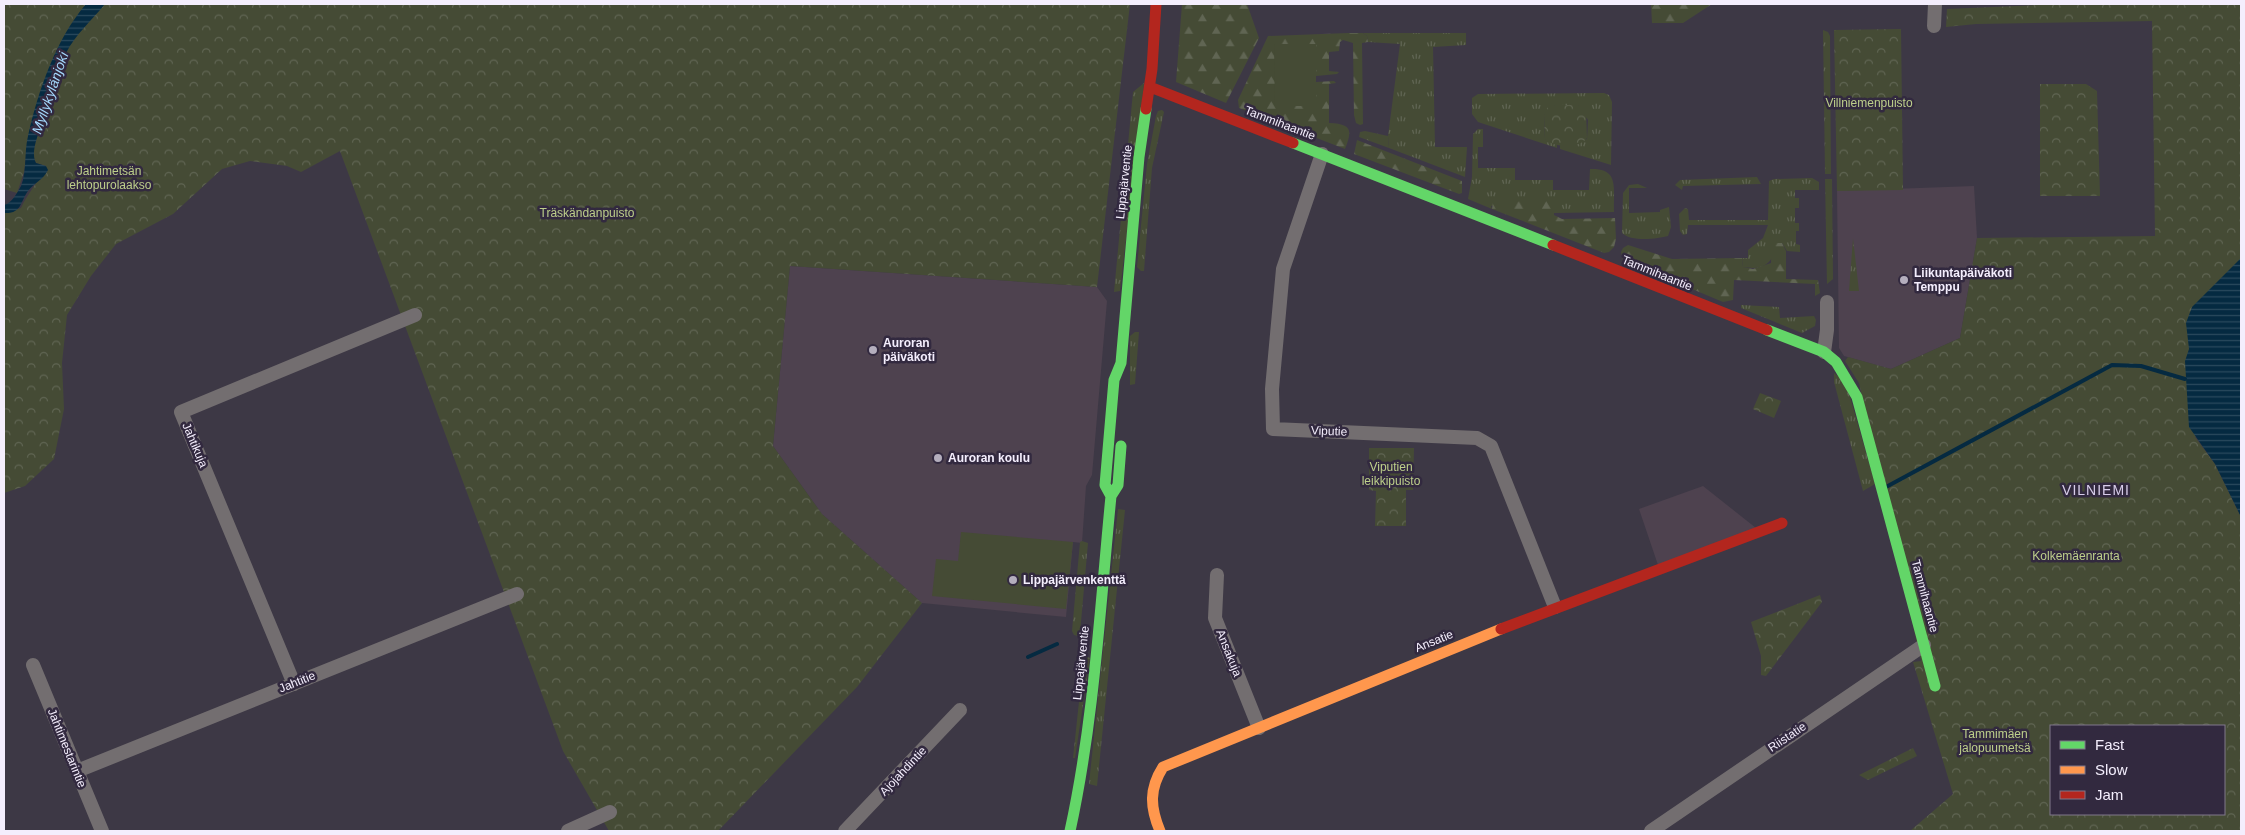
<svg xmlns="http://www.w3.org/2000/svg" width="2245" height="835" font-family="Arial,sans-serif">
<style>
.education{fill:#4e424f}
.grass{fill:url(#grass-tufts)}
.forest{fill:url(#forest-firs)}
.park{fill:url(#park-crowns);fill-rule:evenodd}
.pitch{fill:#454b35}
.water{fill:url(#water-rules)}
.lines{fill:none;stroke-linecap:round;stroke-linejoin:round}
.stream{stroke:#052a41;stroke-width:4}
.street{stroke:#736e70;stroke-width:14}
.fast{stroke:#63d668;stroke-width:11}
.slow{stroke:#ff974d;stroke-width:11}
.jam{stroke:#b3261e;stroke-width:11}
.poi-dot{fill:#b4aebd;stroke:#32293f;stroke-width:2}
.labels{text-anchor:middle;stroke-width:5;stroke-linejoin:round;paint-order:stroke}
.park-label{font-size:12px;fill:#bdcf8a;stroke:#32293f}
.street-label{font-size:12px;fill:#f4eefd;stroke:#32293f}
.poi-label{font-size:12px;font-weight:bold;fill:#f4eefd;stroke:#32293f;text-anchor:start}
.water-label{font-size:14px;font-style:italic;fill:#a4d8fd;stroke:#32293f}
.neighbourhood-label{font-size:14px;letter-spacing:1px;fill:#d7cce9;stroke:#32293f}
</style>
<defs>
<pattern id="grass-tufts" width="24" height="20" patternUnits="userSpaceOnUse" patternTransform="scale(1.25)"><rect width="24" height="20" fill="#454b35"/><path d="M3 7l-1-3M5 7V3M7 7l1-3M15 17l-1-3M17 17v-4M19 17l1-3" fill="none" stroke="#606553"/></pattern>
<pattern id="forest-firs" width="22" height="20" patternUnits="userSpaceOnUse" patternTransform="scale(1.25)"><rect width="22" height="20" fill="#454b35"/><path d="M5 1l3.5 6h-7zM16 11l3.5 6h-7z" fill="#606553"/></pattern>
<pattern id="park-crowns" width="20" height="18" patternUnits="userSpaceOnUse" patternTransform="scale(1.25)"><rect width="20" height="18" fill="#454b35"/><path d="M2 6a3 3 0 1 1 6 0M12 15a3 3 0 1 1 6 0" fill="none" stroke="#606553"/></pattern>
<pattern id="water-rules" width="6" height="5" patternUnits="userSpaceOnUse" patternTransform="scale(1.25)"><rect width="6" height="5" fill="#052a41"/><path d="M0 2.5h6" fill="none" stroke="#2a495d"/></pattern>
</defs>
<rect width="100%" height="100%" fill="#3d3845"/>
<path class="education" d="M 1974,186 L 1977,238 L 1960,338 L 1891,369 L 1844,356 L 1839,348 L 1837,191 Z
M 790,266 L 1097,287 L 1107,301 L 1092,475 L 1086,486 L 1082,543 L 1073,542 L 1066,617 L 922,603 L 822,514 L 773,446 Z
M 1703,486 L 1756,528 L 1658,565 L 1639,509 Z"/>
<path class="grass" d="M 1823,30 L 1828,32 L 1830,36 L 1831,174 L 1825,174 Z
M 1363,33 L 1466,33 L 1466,45 L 1433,47 L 1435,147 L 1467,147 L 1465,177 L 1389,148 L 1388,136 L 1400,44 L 1368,42 L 1367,36 Z
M 1144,83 L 1120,291 L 1114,292 L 1133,92 Z
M 1604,93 L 1609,95 L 1612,102 L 1611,165 L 1560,149 L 1560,145 L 1587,139 L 1588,120 L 1578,105 L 1555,105 L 1544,115 L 1545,139 L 1557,144 L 1557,148 L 1478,122 L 1472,114 L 1472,98 L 1478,94 Z
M 1162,110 L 1164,112 L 1152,168 L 1144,271 L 1141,271 L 1137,267 L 1147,164 L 1156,116 L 1158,111 Z
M 1478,129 L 1483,129 L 1483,147 L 1478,147 L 1478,168 L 1515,168 L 1515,180 L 1553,180 L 1553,190 L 1589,190 L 1590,169 C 1620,168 1613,188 1614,212 L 1554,213 L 1553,199 L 1491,206 L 1492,209 L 1468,199 L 1472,177 L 1473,134 Z
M 1757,177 L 1761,184 L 1683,186 L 1682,190 L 1675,185 L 1680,180 Z
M 1812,178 L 1819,182 L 1819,190 L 1795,190 L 1795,198 L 1799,198 L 1799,208 L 1795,208 L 1795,223 L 1799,223 L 1799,231 L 1796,231 L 1796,244 L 1800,245 L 1800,252 L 1787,251 L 1782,243 C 1770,261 1768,271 1743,267 L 1742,258 L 1748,258 L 1748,250 L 1763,238 L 1768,225 L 1688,225 L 1687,234 L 1683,235 L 1680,231 L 1679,214 L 1685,208 L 1688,209 L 1689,220 L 1768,220 L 1769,181 L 1774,179 Z
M 1825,179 L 1832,179 L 1833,279 L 1827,284 Z
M 1638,184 L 1647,188 L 1629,188 L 1629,213 L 1660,212 L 1660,210 L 1669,207 L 1671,227 L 1668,236 C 1657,239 1631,242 1622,233 L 1623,193 L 1629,185 Z
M 1853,238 L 1859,291 L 1849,291 Z
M 1741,305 L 1779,307 L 1780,318 L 1814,316 L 1816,320 L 1815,326 L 1802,333 L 1741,308 Z
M 1135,332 L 1139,332 L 1135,384 L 1130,385 L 1130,336 Z
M 1834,373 L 1846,383 L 1875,484 L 1863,491 L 1834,382 Z
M 1118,509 L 1125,510 L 1097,786 L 1089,784 Z
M 1082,541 L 1088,543 L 1080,633 L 1078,636 L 1074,635 L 1072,631 L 1080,542 Z
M 1084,655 L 1090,658 L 1075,758 L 1073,758 Z"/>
<path class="forest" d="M 1182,4 L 1247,4 L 1259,38 L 1226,103 L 1176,82 Z
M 1651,4 L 1712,4 L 1683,23 L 1652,23 Z
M 1348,33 L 1363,33 L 1367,36 L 1368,42 L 1362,43 L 1363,124 L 1360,125 L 1356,123 L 1354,115 L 1353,43 L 1343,40 L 1340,42 L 1339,51 L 1329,52 L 1329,71 L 1339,72 L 1337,74 L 1316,76 L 1315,44 L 1315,106 L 1316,82 L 1334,81 L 1336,83 L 1329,84 L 1329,123 C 1351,124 1353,129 1345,149 L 1239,108 L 1238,100 L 1268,36 Z
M 1365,131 L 1388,136 L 1389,148 L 1359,137 L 1360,132 Z
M 1357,140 L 1462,181 L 1462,193 L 1459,194 L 1354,154 Z
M 1501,199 L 1554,199 L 1554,215 L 1562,219 L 1615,218 L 1616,239 L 1614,247 L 1609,252 L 1604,253 L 1492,209 L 1493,202 Z
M 1772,243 L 1782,243 L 1786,251 L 1786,279 L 1818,280 L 1820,293 L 1815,296 L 1815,284 L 1734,280 L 1733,300 L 1723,302 L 1623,260 L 1621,252 L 1623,248 L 1628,245 L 1672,259 L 1742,258 L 1743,267 L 1753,269 L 1771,263 Z"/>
<path class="park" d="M 4,4 L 1130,4 L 1097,287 L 790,266 L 773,446 L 822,514 L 922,603 L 857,687 L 718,831 L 609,831 L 563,751 L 556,732 L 340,151 L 301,172 L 287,166 L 250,161 L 222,169 L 173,214 L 116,244 L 91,276 L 67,315 L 62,363 L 64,409 L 54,459 L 25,486 L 4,493 L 4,213 L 21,208 C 28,192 39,182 46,166 L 36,163 C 28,150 42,127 47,114 C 49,106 45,93 44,86 L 29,134 L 24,172 L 17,193 L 4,189 Z
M 2063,4 L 2241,4 L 2241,433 L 2195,437 L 2215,464 L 2241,517 L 2241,831 L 1910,831 L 1953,794 L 1913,662 L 1921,661 L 1859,383 L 1845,361 L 1848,357 L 1891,369 L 1960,338 L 1977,238 L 2155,236 L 2152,21 L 1976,24 L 1946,27 L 1947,9 ZM 2051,726 L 2224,726 L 2224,814 L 2051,814 Z
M 1901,29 L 1903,190 L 1837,191 L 1834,30 Z
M 2040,84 L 2086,84 L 2097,91 L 2100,196 L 2040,196 Z
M 1555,105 L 1578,105 L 1586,109 L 1587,138 C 1579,149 1554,148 1545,139 L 1544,115 L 1547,108 Z
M 1760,393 L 1781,401 L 1774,418 L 1753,409 Z
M 1369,448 L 1414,448 L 1413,490 L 1406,490 L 1406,526 L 1375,526 L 1376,491 L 1369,490 Z
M 1820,595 L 1822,602 L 1766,676 L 1761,675 L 1761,656 L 1751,622 Z
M 1913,748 L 1917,756 L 1868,780 L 1859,775 Z"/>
<path class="pitch" d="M 1274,44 L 1316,44 L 1316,106 L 1275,106 Z
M 961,532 L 1073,542 L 1066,609 L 932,596 L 936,559 L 958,561 Z"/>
<path class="water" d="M 86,4 L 105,4 C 92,20 76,34 66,53 C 60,64 59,78 56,90 C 51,107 27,148 36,163 L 46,166 L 48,170 C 43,180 34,183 28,191 C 20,202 22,214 4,213 L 4,205 C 12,203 17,193 21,186 C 27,171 24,152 28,136 C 38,91 56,39 86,4 Z
M 2241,258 L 2241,517 L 2215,464 L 2189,427 L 2185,361 L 2189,349 L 2186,323 L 2192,307 Z"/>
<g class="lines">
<path class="stream" d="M 1886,487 L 2112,365 L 2141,366 L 2185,379
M 1028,657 L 1057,644"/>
<path class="street" d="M 1934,26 L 1935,4
M 1322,154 L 1283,269 L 1272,389 L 1273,429 L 1477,438 L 1491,446 L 1555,607
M 1824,352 L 1827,330 L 1827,302
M 1217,575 L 1215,618 L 1259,728
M 33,665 L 102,831
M 294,684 L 181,412 L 415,315
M 77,771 L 517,594
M 568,831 L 610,812
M 845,831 L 960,710
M 1651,831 L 1924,645"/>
<path class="fast" d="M 1293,143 L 1553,245
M 1767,330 L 1824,352 L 1836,362 L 1857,397 L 1935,686
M 1111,496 L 1105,485 L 1114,380 L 1121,363 L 1139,157 L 1146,109
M 1070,831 C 1094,721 1100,608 1111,496 L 1118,485 L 1121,446"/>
<path class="slow" d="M 1160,831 C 1150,807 1149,789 1163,767 L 1501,629"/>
<path class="jam" d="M 1150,87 L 1293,143
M 1146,109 L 1152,69 L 1156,4
M 1553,245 L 1767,330
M 1501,629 L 1782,523"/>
</g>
<g class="poi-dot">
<circle cx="1904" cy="280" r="5"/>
<circle cx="873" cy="350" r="5"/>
<circle cx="938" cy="458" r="5"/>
<circle cx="1013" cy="580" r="5"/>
</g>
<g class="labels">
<g class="park-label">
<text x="1869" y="107">Villniemenpuisto</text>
<text x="109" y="175">Jahtimetsän<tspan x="109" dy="14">lehtopurolaakso</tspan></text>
<text x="587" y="217">Träskändanpuisto</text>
<text x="1391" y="471">Viputien<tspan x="1391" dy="14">leikkipuisto</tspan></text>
<text x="2076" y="560">Kolkemäenranta</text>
<text x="1995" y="738">Tammimäen<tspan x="1995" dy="14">jalopuumetsä</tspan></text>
</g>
<g class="street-label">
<text transform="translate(1280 123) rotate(21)" y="4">Tammihaantie</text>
<text transform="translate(1124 182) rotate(-84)" y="4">Lippajärventie</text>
<text transform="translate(1657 273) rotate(22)" y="4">Tammihaantie</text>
<text transform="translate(1329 431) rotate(2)" y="4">Viputie</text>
<text transform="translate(195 445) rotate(67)" y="4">Jahtikuja</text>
<text transform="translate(1925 596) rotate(75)" y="4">Tammihaantie</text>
<text transform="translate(1434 641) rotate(-22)" y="4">Ansatie</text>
<text transform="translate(1229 653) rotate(68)" y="4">Ansakuja</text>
<text transform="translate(1081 663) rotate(-84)" y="4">Lippajärventie</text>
<text transform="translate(297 682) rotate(-22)" y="4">Jahtitie</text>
<text transform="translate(1787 737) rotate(-34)" y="4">Riistatie</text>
<text transform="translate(67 748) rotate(68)" y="4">Jahtimestarintie</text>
<text transform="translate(903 771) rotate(-47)" y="4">Ajojahdintie</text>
</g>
<g class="poi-label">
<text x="1914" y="277">Liikuntapäiväkoti<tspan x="1914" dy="14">Temppu</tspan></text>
<text x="883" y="347">Auroran<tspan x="883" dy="14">päiväkoti</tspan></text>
<text x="948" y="462">Auroran koulu</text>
<text x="1023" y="584">Lippajärvenkenttä</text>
</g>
<g class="water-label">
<text transform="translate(50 93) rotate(-71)" y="5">Myllykylänjoki</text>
</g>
<g class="neighbourhood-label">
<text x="2096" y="495">VILNIEMI</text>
</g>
</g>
<rect width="2245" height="835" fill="none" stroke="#f4eefd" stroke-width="10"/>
<rect x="2050" y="725" width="175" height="90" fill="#32293f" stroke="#80788b"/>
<rect x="2060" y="741" width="25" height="8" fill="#63d668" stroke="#80788b"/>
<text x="2095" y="750" font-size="15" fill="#f4eefd">Fast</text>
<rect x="2060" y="766" width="25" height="8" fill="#ff974d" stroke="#80788b"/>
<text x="2095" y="775" font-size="15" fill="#f4eefd">Slow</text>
<rect x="2060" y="791" width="25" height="8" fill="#b3261e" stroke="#80788b"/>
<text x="2095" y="800" font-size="15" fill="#f4eefd">Jam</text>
</svg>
